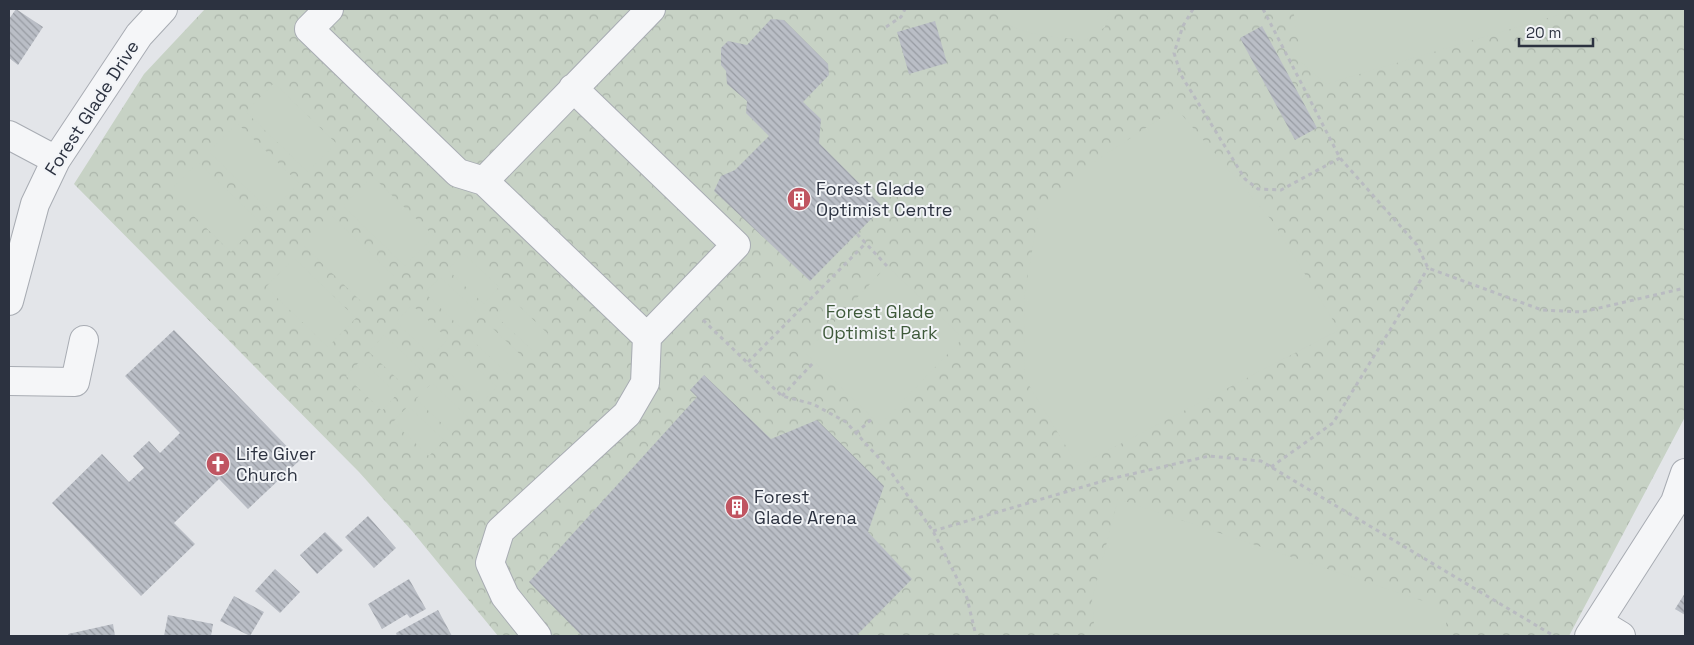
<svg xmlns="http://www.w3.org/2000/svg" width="1694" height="645" font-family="'Space Grotesk',sans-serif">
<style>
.park{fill:url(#park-crowns)}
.garden{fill:#c7d2c5}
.building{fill:url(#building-back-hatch)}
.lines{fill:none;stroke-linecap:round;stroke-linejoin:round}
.minor-casing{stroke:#a8acb3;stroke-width:30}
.path{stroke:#b9bbc1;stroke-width:3;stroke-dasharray:4 4;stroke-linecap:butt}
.minor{stroke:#f5f6f8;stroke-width:28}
.labels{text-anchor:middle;stroke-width:4;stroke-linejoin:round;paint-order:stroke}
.street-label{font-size:18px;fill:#2c3240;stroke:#f2f4f7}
.poi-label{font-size:18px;fill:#2c3240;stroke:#f2f4f7;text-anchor:start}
.park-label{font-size:18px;fill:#3f5a3b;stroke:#f2f4f7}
</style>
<defs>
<pattern id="park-crowns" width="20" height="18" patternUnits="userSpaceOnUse" patternTransform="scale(1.25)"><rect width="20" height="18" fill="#c7d2c5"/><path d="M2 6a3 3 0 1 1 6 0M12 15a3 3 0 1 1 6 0" fill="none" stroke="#abb5aa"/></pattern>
<pattern id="building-back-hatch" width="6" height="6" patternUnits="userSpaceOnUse" patternTransform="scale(1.25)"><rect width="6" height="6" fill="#babec6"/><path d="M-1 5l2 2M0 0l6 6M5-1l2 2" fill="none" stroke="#979ba2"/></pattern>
</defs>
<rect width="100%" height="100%" fill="#e3e5e9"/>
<path class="park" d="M 205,9 L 1685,9 L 1685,417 L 1569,636 L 498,636 L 412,531 L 359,472 L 74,184 L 144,74 Z"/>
<path class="garden" d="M 994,9 L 1110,9 L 1105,27 L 1086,40 C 1061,37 1002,36 994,9 Z
M 1293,9 L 1578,9 L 1326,84 L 1302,63 Z
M 274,83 L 336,143 L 308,172 L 246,112 Z
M 1176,108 L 1273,222 L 1339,330 L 1078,466 L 1024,377 L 1025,291 L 1038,218 L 1094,162 Z
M 237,123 L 299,183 L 271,212 L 209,152 Z
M 198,162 L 260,222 L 231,252 L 169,192 Z
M 372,176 L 434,236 L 405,266 L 343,206 Z
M 332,216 L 394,276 L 365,305 L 303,245 Z
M 463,253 L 499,287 L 484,304 L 448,270 Z
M 294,258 L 356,318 L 328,347 L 266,287 Z
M 887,266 L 963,338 L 880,425 L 805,353 Z
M 440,277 L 476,311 L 460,327 L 425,293 Z
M 512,299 L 548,334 L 532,350 L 496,316 Z
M 412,305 L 448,339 L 432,356 L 396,322 Z
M 488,324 L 524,358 L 508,374 L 472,340 Z
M 384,335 L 420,369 L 405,386 L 369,352 Z
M 461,353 L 497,387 L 481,404 L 445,369 Z
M 361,360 L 397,394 L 382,411 L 346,376 Z
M 432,383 L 468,417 L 452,433 L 416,399 Z
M 408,406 L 444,440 L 429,456 L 393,422 Z
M 1118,499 L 1426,602 L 1446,617 L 1446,636 L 1095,636 L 1092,600 Z"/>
<path class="building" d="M 16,9 L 43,27 L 18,65 L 9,58 L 9,19 Z
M 771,19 L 784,20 L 828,64 L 829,75 L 803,102 L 821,119 L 819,143 L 883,207 L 810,281 L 714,191 L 721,176 L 735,170 L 769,136 L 746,113 L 747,101 L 727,84 L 726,71 L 721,65 L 721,48 L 728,41 L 747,45 Z
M 935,21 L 947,63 L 909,74 L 897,32 Z
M 1262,26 L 1317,128 L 1295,140 L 1240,38 Z
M 174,330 L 300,460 L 248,509 L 219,479 L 174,523 L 195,544 L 141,596 L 52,503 L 102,454 L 129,482 L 144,468 L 133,456 L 149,441 L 160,453 L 180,433 L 125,376 Z
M 704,375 L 771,439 L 817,420 L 884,486 L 868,532 L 912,579 L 856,636 L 582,636 L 529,582 L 697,397 L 690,390 Z
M 368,516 L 396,548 L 374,568 L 345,537 Z
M 325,532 L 343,550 L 317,574 L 300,555 Z
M 275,569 L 300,592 L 280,613 L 255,591 Z
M 409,579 L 426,609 L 410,618 L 407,614 L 382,629 L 368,604 Z
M 1685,593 L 1685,615 L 1675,609 Z
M 234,596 L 264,612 L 250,636 L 220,621 Z
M 438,610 L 452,636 L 397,636 L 396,633 Z
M 168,615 L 213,624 L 211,636 L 164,636 Z
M 113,624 L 115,636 L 69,636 L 68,634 Z"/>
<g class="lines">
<g class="minor-casing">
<path id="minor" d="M 329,9 L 309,29 L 458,173 L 484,181 L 651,9
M 9,135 L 56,160
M 484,181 L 647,337 L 736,245 L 573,88
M 9,301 L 35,204 L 56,160 L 139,35 L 163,9
M 9,381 L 75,382 L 84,340
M 1598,622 L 1621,636
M 537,636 L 505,596 L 490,563 L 500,531 L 627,414 L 645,383 L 647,337
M 1589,636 L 1675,502 L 1685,473"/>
</g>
<path class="path" d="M 1193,9 L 1183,26 L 1174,53 L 1181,75 L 1245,179 L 1258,189 L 1281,190 L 1340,158
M 1263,9 L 1340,158 L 1417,245 L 1428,268 L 1542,310 L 1582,312 L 1685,288
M 886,27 L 901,17 L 905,9
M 857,234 L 887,266
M 703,320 L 782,396 L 813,404 L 846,422 L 888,468 L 933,531 L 967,598 L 976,636
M 748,362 L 866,243
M 782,396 L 814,362
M 856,433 L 873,418
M 1271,467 L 1333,423 L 1428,268
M 933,531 L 1110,479 L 1209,456 L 1261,461 L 1554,636"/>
<use href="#minor" class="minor"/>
</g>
<defs>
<g id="building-disc" transform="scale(1.25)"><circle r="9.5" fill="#c05561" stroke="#f2f4f7"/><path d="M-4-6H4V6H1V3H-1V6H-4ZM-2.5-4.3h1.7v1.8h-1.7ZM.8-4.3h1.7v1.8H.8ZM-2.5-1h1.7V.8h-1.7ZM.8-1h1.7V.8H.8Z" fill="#fff"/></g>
<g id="church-disc" transform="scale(1.25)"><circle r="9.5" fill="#c05561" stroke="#f2f4f7"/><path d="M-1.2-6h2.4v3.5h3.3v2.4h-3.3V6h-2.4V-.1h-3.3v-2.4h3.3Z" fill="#fff"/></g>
</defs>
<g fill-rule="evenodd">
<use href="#building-disc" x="799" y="199"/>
<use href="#church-disc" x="218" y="464"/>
<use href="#building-disc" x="737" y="507"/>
</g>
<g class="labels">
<g class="street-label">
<text transform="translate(92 108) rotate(-57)" y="6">Forest Glade Drive</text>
</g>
<g class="poi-label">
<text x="816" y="195">Forest Glade<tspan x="816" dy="21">Optimist Centre</tspan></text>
<text x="236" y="460">Life Giver<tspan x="236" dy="21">Church</tspan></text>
<text x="754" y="503">Forest<tspan x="754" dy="21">Glade Arena</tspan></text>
</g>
<g class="park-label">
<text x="880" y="318">Forest Glade<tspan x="880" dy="21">Optimist Park</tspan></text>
</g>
</g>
<rect width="1694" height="645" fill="none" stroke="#2c3240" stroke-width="20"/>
<path d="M1519 38v8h74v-8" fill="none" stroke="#2c3240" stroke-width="2.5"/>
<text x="1526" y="38" font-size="15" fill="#2c3240" stroke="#f2f4f7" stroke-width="4" paint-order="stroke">20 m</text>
</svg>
